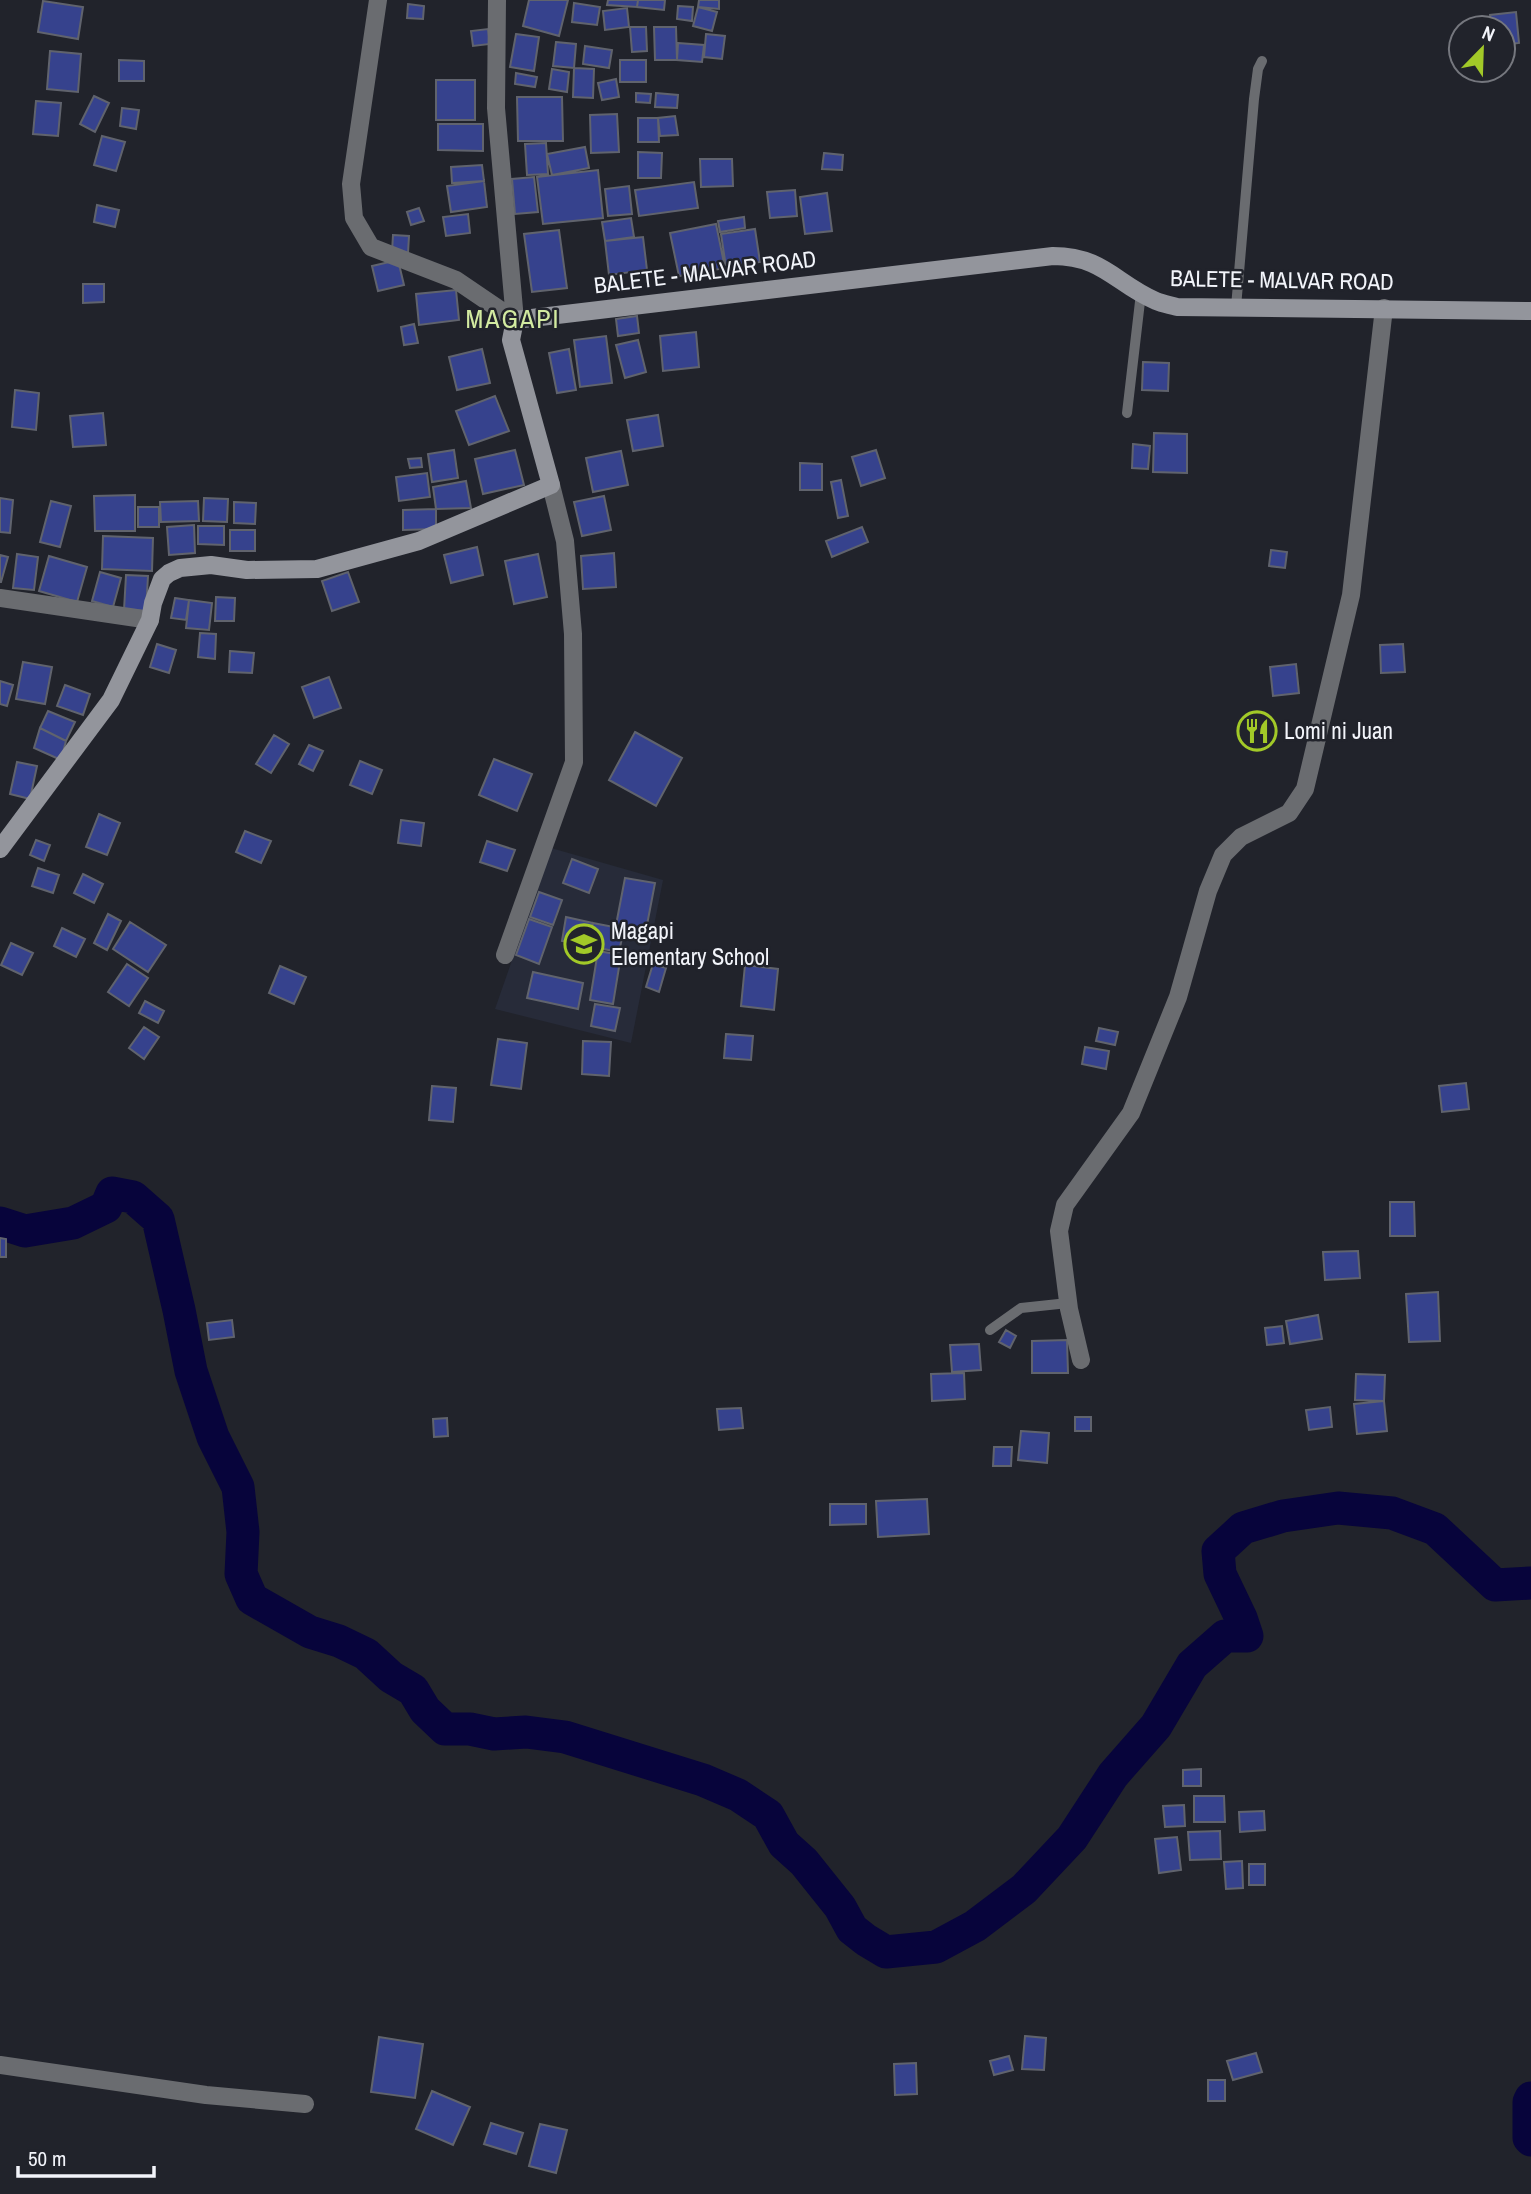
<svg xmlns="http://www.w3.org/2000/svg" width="1531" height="2194" font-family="'Archivo Narrow',sans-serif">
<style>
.built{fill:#272b39}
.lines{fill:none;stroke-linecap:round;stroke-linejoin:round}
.river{stroke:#07043b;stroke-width:33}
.building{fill:#36428d;stroke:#60636d;stroke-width:2}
.lane{stroke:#6a6c70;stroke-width:10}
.street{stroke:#6a6c70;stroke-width:18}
.secondary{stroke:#93959c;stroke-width:18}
.labels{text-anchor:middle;stroke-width:5;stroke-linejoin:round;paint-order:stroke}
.street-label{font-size:23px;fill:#f2f4fa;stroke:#21232b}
.poi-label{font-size:23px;fill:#f2f4fa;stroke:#21232b;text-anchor:start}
.quarter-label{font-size:26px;letter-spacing:2px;fill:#d3eba1;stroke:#21232b}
</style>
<rect width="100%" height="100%" fill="#21232b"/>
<path class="built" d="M 551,848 L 663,880 L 631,1043 L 495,1009 Z"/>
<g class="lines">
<path class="river" d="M 0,1223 L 25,1231 L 73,1223 L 106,1207 L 112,1193 L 133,1197 L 158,1219 L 179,1310 L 191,1371 L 213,1437 L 238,1487 L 243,1532 L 241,1574 L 252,1599 L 310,1632 L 339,1641 L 366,1654 L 391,1677 L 413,1690 L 425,1710 L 445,1729 L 470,1729 L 494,1734 L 526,1732 L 565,1737 L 703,1780 L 738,1795 L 768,1815 L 784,1844 L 804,1862 L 840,1907 L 852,1929 L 866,1940 L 886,1952 L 936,1947 L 975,1926 L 1024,1889 L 1072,1838 L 1113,1775 L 1156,1726 L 1192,1665 L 1225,1636 L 1247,1636 L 1241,1618 L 1220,1574 L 1218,1551 L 1243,1528 L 1283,1516 L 1338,1508 L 1392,1513 L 1435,1529 L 1495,1585 L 1531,1583
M 1531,2098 L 1529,2102 L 1529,2138 L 1531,2140"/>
</g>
<path class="building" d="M 529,0 L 568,0 L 559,36 L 523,26 Z
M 608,0 L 638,0 L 637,7 L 607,5 Z
M 638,0 L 665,0 L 664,10 L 637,7 Z
M 699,0 L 719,0 L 719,9 L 698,7 Z
M 43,1 L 83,7 L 78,39 L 38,32 Z
M 574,3 L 600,7 L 597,25 L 572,22 Z
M 408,4 L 424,6 L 423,19 L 407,18 Z
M 678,6 L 693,7 L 692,21 L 677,19 Z
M 698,7 L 717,12 L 712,31 L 693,26 Z
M 627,8 L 629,27 L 605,30 L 603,11 Z
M 1516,12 L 1519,43 L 1503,45 L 1503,28 L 1491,28 L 1490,15 Z
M 630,27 L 646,27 L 647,51 L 632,52 Z
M 654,27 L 676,27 L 677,60 L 655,60 Z
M 488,29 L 490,44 L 473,46 L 471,31 Z
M 516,34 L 539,37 L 534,71 L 510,67 Z
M 706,34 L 725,36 L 722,59 L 704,57 Z
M 556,42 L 576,44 L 574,68 L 553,66 Z
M 678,43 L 704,45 L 702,62 L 677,60 Z
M 585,46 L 612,50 L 609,68 L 583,64 Z
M 50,51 L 81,54 L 78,92 L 47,89 Z
M 119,60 L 144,61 L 144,81 L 119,81 Z
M 620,60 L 646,60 L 646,82 L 620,82 Z
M 574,68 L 594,69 L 593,98 L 573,97 Z
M 552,69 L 569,72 L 567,92 L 549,89 Z
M 516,73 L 537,77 L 535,87 L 515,84 Z
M 616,79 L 619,97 L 602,100 L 598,83 Z
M 436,80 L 475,80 L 475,120 L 436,120 Z
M 636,93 L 651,94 L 650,103 L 636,102 Z
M 656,93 L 678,95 L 677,108 L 655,107 Z
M 94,96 L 109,103 L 95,132 L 80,124 Z
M 517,97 L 562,97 L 563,141 L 518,141 Z
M 36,101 L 61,103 L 58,136 L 33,134 Z
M 122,108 L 139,110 L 136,129 L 120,126 Z
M 617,114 L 619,152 L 591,153 L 590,115 Z
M 675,116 L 678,135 L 660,136 L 658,118 Z
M 638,118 L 658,118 L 659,142 L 638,142 Z
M 438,124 L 483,124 L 483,151 L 438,150 Z
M 102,136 L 125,142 L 116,171 L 94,165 Z
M 546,143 L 548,174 L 527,175 L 525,144 Z
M 585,147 L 589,168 L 552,175 L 547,154 Z
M 638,152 L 662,153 L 661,178 L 638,178 Z
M 824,153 L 843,155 L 842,170 L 822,169 Z
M 700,159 L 732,159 L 733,186 L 701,187 Z
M 482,165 L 484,181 L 452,183 L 451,167 Z
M 598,170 L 603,218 L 543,224 L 537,177 Z
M 534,177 L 538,212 L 515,214 L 512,179 Z
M 484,181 L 487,207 L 451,212 L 447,186 Z
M 694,182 L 698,208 L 639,216 L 635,190 Z
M 629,186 L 632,214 L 608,216 L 605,189 Z
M 795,190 L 797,216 L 770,218 L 767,192 Z
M 827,193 L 832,231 L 805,234 L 800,197 Z
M 97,205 L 119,210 L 115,227 L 94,222 Z
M 419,208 L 424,221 L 411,225 L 407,212 Z
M 468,214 L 470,233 L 446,236 L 443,217 Z
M 744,217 L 745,228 L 720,232 L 718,221 Z
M 631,218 L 634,237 L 605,241 L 602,222 Z
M 716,224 L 725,268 L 679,276 L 670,233 Z
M 755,229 L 760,262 L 726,267 L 721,234 Z
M 559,230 L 567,288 L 532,292 L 524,234 Z
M 393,235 L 409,236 L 408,253 L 392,252 Z
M 643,237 L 647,270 L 609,275 L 605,241 Z
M 398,260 L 404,285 L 378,291 L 372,266 Z
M 83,284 L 104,284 L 104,302 L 83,303 Z
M 456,290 L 459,320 L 419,325 L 416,294 Z
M 637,316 L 639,333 L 618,336 L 616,319 Z
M 414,324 L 418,343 L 404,345 L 401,327 Z
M 696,332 L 699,367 L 663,371 L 660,336 Z
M 606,336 L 612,383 L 580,387 L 574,340 Z
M 638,340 L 646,372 L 625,378 L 616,345 Z
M 482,349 L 490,383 L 457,390 L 449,357 Z
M 569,349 L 576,390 L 557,393 L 549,353 Z
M 1143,362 L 1169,363 L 1168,391 L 1142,390 Z
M 15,390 L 39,393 L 36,430 L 12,427 Z
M 495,396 L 509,431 L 469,445 L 456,411 Z
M 103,413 L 106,445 L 73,447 L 70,416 Z
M 658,415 L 663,446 L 633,451 L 627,420 Z
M 1154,433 L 1187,434 L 1187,473 L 1153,472 Z
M 1133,444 L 1150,446 L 1148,469 L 1132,468 Z
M 454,450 L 458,478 L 432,482 L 428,454 Z
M 515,450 L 524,485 L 483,494 L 475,459 Z
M 876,450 L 885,478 L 861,486 L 852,457 Z
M 621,451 L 628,485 L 593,492 L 586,458 Z
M 421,458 L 422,467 L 410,468 L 408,459 Z
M 800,463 L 822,464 L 822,490 L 800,490 Z
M 427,473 L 430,497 L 399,501 L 396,477 Z
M 841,480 L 848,516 L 838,518 L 831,482 Z
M 466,481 L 471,508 L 436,509 L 433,487 Z
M 135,495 L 135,531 L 95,531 L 94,496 Z
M 604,496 L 611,530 L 582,536 L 574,502 Z
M 0,498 L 13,500 L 10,533 L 0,532 Z
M 204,498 L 228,499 L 227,522 L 203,521 Z
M 51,501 L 71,506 L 60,547 L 40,542 Z
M 198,501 L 199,521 L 161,522 L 160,502 Z
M 234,502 L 256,503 L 255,524 L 234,523 Z
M 138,507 L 159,507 L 159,527 L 138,527 Z
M 436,509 L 436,529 L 403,530 L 403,510 Z
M 194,525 L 195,553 L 169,555 L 167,527 Z
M 198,526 L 224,526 L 224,545 L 198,544 Z
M 862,527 L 868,542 L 832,557 L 826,541 Z
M 230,530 L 255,530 L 255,551 L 230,551 Z
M 103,536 L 153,538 L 152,571 L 102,569 Z
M 477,547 L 483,575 L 451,583 L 444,555 Z
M 1271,550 L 1287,552 L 1285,568 L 1269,566 Z
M 614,553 L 616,587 L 583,589 L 581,556 Z
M 17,554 L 38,557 L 34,590 L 13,588 Z
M 538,554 L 547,597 L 514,604 L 505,561 Z
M 0,555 L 8,557 L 1,582 L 0,582 Z
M 49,556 L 87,567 L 77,602 L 39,591 Z
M 100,572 L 121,578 L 113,607 L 92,601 Z
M 348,572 L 359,602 L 332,611 L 322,581 Z
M 126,575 L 148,576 L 146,611 L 124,610 Z
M 216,597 L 235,598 L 234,621 L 215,621 Z
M 175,598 L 189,600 L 186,620 L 171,618 Z
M 189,600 L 212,603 L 209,630 L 186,628 Z
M 200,633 L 216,634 L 215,659 L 198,657 Z
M 157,644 L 176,650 L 169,673 L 150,667 Z
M 1403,644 L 1405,672 L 1381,673 L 1380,645 Z
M 230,651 L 254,653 L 252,673 L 229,672 Z
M 23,662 L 52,667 L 45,704 L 16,699 Z
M 1296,664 L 1299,693 L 1273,696 L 1270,667 Z
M 329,677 L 341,708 L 314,718 L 302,687 Z
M 0,681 L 13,685 L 7,706 L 0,704 Z
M 65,685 L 90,694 L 83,715 L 57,706 Z
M 48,711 L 75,722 L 66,741 L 40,728 Z
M 40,728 L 66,741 L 61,760 L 34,748 Z
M 635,732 L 682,758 L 656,806 L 609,780 Z
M 274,735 L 289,744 L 271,773 L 256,764 Z
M 309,745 L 323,751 L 313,771 L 299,764 Z
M 494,759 L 532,774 L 517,811 L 479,795 Z
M 360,761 L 382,770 L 372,794 L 350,785 Z
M 17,762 L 37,766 L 30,799 L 10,794 Z
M 99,814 L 120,823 L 107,855 L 86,847 Z
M 401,820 L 424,823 L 421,846 L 398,843 Z
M 245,831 L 271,841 L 261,863 L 236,852 Z
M 36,840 L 50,845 L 44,861 L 30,855 Z
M 487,841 L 515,850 L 507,871 L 480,862 Z
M 572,859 L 598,869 L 589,893 L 563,883 Z
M 38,868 L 59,875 L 53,893 L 32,886 Z
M 83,874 L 103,884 L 94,903 L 74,893 Z
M 625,878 L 655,883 L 646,930 L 616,925 Z
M 539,892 L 562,900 L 553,925 L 530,917 Z
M 108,914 L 121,921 L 107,950 L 94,943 Z
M 566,917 L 593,923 L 588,946 L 562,941 Z
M 529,919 L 552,927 L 539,964 L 516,955 Z
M 130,922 L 166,945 L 148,972 L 113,949 Z
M 593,923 L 624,929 L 619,952 L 588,946 Z
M 62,928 L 85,939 L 76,957 L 54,946 Z
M 11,943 L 33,953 L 22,975 L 1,965 Z
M 598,951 L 621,955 L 613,1004 L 590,1000 Z
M 127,964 L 148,978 L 129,1006 L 108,992 Z
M 653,964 L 666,968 L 659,992 L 646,987 Z
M 745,965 L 778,969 L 774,1010 L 741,1006 Z
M 280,966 L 306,977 L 294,1004 L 269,993 Z
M 533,972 L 583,983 L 578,1009 L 527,998 Z
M 145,1001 L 164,1011 L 158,1023 L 139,1013 Z
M 595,1004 L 620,1008 L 615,1031 L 591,1026 Z
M 144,1027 L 159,1037 L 144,1059 L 129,1048 Z
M 1099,1028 L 1118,1032 L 1115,1045 L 1096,1041 Z
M 726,1034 L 753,1036 L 751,1060 L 724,1058 Z
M 498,1039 L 527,1043 L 521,1089 L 491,1085 Z
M 583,1041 L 611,1042 L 609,1076 L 582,1074 Z
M 1085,1047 L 1109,1051 L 1106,1069 L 1082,1064 Z
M 1466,1083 L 1469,1109 L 1442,1112 L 1439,1086 Z
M 432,1086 L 456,1088 L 453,1122 L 429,1120 Z
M 1390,1202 L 1414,1202 L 1415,1236 L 1390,1236 Z
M 0,1238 L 6,1239 L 6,1257 L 0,1257 Z
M 1358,1251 L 1360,1278 L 1325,1280 L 1323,1252 Z
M 1438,1292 L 1440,1341 L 1409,1342 L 1406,1294 Z
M 1318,1315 L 1322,1339 L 1290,1344 L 1286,1321 Z
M 232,1320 L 234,1337 L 209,1340 L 207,1323 Z
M 1282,1326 L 1284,1343 L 1267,1345 L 1265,1328 Z
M 1006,1330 L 1016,1336 L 1010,1348 L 999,1342 Z
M 1067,1340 L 1068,1373 L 1032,1373 L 1032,1341 Z
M 979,1344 L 981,1370 L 952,1372 L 950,1345 Z
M 964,1373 L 965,1399 L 932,1401 L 931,1374 Z
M 1356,1374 L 1385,1375 L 1384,1401 L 1355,1400 Z
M 1384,1401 L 1387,1431 L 1357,1434 L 1354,1404 Z
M 1330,1407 L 1332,1427 L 1309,1430 L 1306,1410 Z
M 741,1408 L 743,1428 L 719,1430 L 717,1409 Z
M 1075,1417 L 1091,1417 L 1091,1431 L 1075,1431 Z
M 447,1418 L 448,1436 L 434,1437 L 433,1419 Z
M 1021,1431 L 1049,1433 L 1047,1463 L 1018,1460 Z
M 994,1447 L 1012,1447 L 1011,1466 L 993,1466 Z
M 927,1499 L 929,1534 L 878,1537 L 876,1501 Z
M 830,1504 L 866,1504 L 866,1524 L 830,1525 Z
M 1201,1769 L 1201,1786 L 1183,1786 L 1183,1770 Z
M 1194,1796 L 1224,1796 L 1225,1822 L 1194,1822 Z
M 1184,1805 L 1185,1826 L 1165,1827 L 1163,1806 Z
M 1264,1811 L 1265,1830 L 1240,1832 L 1239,1812 Z
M 1220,1831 L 1221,1859 L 1190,1860 L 1188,1832 Z
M 1177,1837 L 1181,1870 L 1159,1873 L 1155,1839 Z
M 1242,1861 L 1243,1888 L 1226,1889 L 1224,1862 Z
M 1249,1864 L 1265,1864 L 1265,1885 L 1249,1885 Z
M 1025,2036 L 1046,2038 L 1044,2070 L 1022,2069 Z
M 379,2037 L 423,2044 L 415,2098 L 371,2092 Z
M 1256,2053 L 1262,2072 L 1233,2080 L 1227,2061 Z
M 1009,2056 L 1013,2070 L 994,2075 L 990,2061 Z
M 916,2063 L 917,2094 L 895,2095 L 894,2064 Z
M 1208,2080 L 1225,2080 L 1225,2101 L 1208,2101 Z
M 432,2091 L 470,2107 L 453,2145 L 416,2129 Z
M 491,2123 L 523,2133 L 516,2154 L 484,2144 Z
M 540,2124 L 567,2130 L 556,2173 L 529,2166 Z"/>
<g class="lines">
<path class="lane" d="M 1236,307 L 1254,99 L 1258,69 L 1262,61
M 1127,413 L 1141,293
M 990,1330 L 1021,1308 L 1068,1303"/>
<path class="street" d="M 378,0 L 351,184 L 354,218 L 371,247 L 456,280 L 515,320
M 497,0 L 496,108 L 515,320
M 0,598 L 150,620
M 505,955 L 574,762 L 573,634 L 565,541 L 551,485
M 1081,1360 L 1069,1309 L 1059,1231 L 1065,1205 L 1131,1113 L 1178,997 L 1208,891 L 1223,855 L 1241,837 L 1289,813 L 1305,789 L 1351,595 L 1384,308
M 0,2065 L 206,2095 L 305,2104"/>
<path class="secondary" d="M 0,849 L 111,700 L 150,620 L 153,603 L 162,579 L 169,573 L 180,568 L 211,565 L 247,570 L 317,569 L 419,541 L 551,485 L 511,340 L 515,320 L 1053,256 C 1103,256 1116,284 1156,301 C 1163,304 1171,305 1177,307 L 1531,311"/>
</g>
<defs>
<g id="restaurant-ring" transform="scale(2.0125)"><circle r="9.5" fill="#21232b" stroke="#a2c928" stroke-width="1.5"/><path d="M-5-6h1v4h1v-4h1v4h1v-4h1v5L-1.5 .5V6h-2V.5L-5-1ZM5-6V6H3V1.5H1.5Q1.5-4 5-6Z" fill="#a2c928"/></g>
<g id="school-ring" transform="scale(2.0125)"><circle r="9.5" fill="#21232b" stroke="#a2c928" stroke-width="1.5"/><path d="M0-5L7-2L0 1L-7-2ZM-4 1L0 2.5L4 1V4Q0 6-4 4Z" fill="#a2c928"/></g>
</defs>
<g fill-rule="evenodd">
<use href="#restaurant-ring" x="1257" y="731"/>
<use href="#school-ring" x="584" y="944"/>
</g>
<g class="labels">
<g class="street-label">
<text transform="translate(705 272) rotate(-7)" y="8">BALETE - MALVAR ROAD</text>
<text transform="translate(1282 280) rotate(1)" y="8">BALETE - MALVAR ROAD</text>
</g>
<g class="poi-label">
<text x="1284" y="739">Lomi ni Juan</text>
<text x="611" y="939">Magapi<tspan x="611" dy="26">Elementary School</tspan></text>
</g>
<g class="quarter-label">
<text x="513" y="328">MAGAPI</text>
</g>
</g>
<g transform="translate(1482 49) rotate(23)"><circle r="33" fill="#21232b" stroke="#75777e" stroke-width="2"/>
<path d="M0-5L12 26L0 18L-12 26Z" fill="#a2c928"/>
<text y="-10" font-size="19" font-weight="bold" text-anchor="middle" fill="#f2f4fa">N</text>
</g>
<path d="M18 2166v10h136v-10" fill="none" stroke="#f2f4fa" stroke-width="3.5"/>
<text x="28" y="2166" font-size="21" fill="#f2f4fa" stroke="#21232b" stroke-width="5" paint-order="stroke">50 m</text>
</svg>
